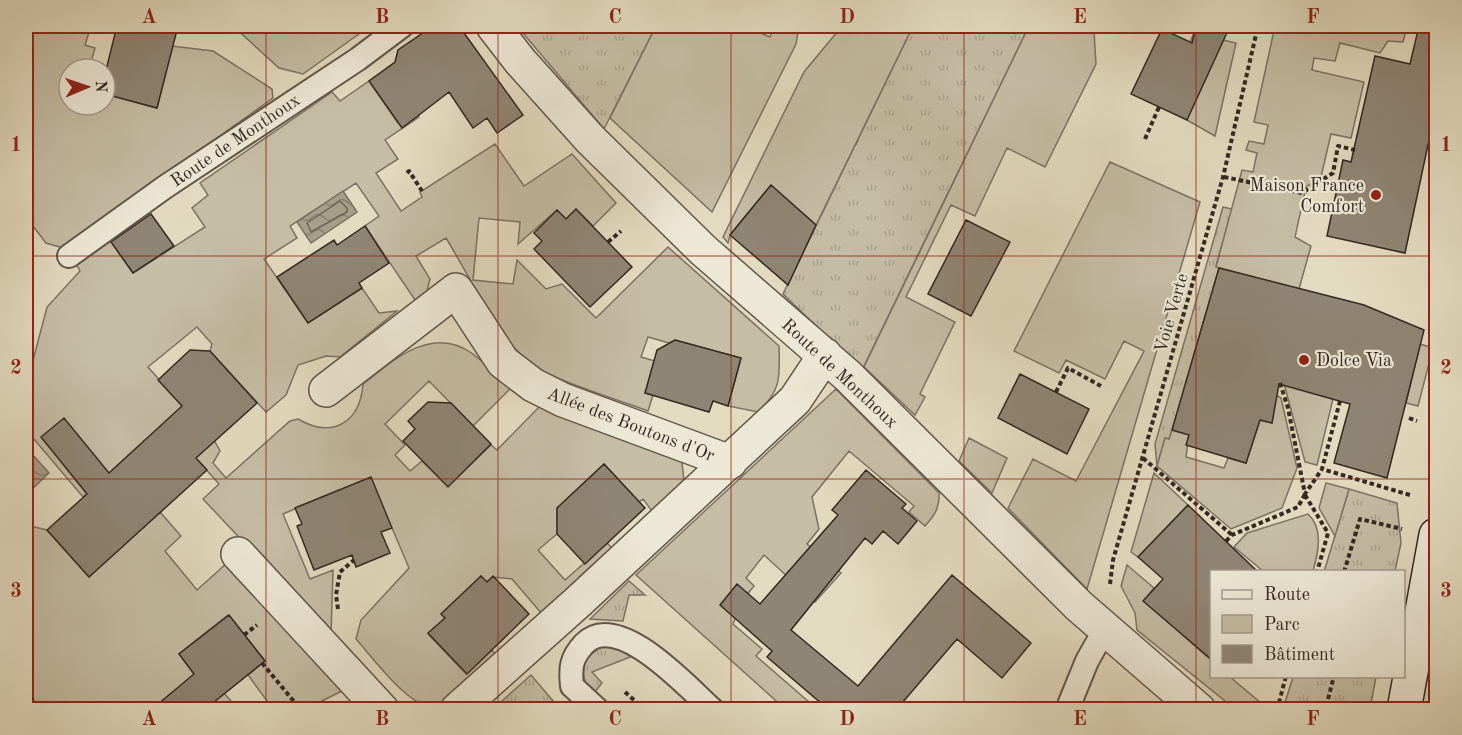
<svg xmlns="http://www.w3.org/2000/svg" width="1462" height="735" font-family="'Old Standard TT',serif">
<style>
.grass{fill:url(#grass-tufts);stroke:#7c7264;stroke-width:1.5}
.green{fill:#c5bda5;stroke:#7c7264;stroke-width:1.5}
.water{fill:url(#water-waves);stroke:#796f60;stroke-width:1.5}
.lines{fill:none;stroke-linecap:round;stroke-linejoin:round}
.shore{stroke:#6d6356;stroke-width:1.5}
.building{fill:#8f8574;stroke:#332822;stroke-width:1.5}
.lane-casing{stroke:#5f554a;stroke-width:26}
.street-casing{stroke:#5f554a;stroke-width:36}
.secondary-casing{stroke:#332822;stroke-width:36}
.path{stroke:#332822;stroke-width:4;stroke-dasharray:4.5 3;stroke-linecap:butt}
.lane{stroke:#ede8d6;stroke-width:22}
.street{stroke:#ede8d6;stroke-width:33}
.secondary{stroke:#ede8d6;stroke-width:33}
.grid{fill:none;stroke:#8f2418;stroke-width:1.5;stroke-opacity:0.55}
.poi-dot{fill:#8f2418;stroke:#ede8d6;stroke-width:2}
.labels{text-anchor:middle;stroke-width:4.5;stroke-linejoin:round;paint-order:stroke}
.street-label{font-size:18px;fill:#332822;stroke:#ede8d6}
.poi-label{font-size:18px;fill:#332822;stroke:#ede8d6;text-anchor:end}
.neatline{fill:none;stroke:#8f2418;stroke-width:2}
.grid-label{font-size:20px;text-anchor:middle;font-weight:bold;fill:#8f2418}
</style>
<defs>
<pattern id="grass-tufts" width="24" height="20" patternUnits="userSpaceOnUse" patternTransform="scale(1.5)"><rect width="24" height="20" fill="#c5bda5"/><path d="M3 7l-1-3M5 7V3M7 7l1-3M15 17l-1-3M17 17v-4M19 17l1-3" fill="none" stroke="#aaa28e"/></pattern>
<pattern id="water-waves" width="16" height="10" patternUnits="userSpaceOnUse" patternTransform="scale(1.5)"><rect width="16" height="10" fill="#a79e8a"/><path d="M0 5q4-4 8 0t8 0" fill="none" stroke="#898170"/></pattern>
</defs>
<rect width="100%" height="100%" fill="#e3dbc0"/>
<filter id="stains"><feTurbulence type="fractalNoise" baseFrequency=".00333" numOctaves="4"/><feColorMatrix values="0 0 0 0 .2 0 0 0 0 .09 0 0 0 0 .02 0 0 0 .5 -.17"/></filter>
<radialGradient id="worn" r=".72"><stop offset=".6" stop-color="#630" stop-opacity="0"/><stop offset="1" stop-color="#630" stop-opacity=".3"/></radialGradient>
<path class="grass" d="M 517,26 L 656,26 L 604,129 Z
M 913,26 L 1029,26 L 862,370 L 783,294 Z
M 1223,207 L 1232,209 L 1216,266 L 1219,268 L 1172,430 L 1169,439 L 1165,439 L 1157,466 L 1155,444 Z
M 1349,489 L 1397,503 L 1401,543 L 1395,571 L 1324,572 Z
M 629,581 L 645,595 L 629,595 L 623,621 L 590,619 Z
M 607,646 L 635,655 L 592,672 L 602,683 L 594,693 C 583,683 582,675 585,660 L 599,648 Z
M 531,675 L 554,702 L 553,709 L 493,709 Z
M 1293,677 L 1376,677 L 1370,709 L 1283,709 Z"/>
<path class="green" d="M 26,26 L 91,26 L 85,45 L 95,48 L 89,69 L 69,69 L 69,105 L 105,105 L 105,94 L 157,108 L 172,46 L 213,51 L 272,89 L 273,98 L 63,248 L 46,243 L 26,217 Z
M 233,26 L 370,26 L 303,74 L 279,68 Z
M 656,26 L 744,26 L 770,37 L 772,32 L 799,26 L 796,44 L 712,212 L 610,118 Z
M 842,26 L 913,26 L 816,225 L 771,185 L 730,235 L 728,243 L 723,237 L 804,72 Z
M 1029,26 L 1081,26 L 1094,31 L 1096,64 L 1045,167 L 1007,148 L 975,216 L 951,205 L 906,297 L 955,322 L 920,394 L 925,397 L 915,415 L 864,367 Z
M 1275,26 L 1383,26 L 1406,31 L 1403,42 L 1388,41 L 1380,53 L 1340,43 L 1335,61 L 1314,58 L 1312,70 L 1364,82 L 1351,138 L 1331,134 L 1321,177 L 1306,187 L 1295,237 L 1311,246 L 1299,289 L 1216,267 L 1242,170 L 1253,172 L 1257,153 L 1246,150 L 1249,141 L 1264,144 L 1268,125 L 1254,122 Z
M 1194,33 L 1236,43 L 1215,136 L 1187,120 L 1190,42 Z
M 369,81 L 398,123 L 415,112 L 419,117 L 385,140 L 398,159 L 376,173 L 401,211 L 422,197 L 420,192 L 495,144 L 524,186 L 572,154 L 616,203 L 593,226 L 576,209 L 566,219 L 557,210 L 518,244 L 520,222 L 479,218 L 473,280 L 513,284 L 517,260 L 546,289 L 562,284 L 596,318 L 668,247 L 779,346 C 780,377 781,391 758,412 L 728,406 L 741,358 L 675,340 L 669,343 L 648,337 L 641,357 L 655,361 L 645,393 L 653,395 L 648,411 C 619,400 547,379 526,360 C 498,335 467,272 446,238 L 416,256 L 430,279 L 427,291 L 415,300 L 365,226 L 379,216 L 356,183 L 290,226 L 297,238 L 264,259 L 308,323 L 362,288 L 379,313 L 397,311 L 340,357 L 326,356 L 298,365 L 286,395 L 266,412 L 210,351 L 212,344 L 197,327 L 148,367 L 215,442 L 220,451 L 213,463 L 226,478 L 290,421 L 298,419 C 332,439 360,423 363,384 C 393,360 433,324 473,354 C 486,364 498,377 511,388 L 473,426 L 429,381 L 385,424 L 405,445 L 395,455 L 410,471 L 422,461 L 448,486 L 491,445 L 497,450 L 539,407 L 681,455 L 684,480 L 652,511 L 643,499 L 639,502 L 604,464 L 557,508 L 557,534 L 538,550 L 565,580 L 607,543 L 616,552 L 542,614 L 512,579 L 493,577 L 487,582 L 481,576 L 441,614 L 445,618 L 428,634 L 466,674 L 492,650 L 498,658 L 439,709 C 409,709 375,660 356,639 L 361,620 L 409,568 L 392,528 L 339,490 L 283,514 L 310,579 L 333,570 L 331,635 L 203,499 L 219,484 L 201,464 L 144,441 L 83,497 L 33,438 L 26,442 L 26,387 L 47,307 L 80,271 L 76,264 L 111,241 L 133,273 L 205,227 L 192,208 L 208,195 L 200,183 L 332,92 L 340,101 Z
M 1110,162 L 1200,202 L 1087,589 L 1008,508 L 1033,459 L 1076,481 L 1144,351 L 1124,341 L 1105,379 L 1066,360 L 1059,373 L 1014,351 Z
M 1420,344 L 1433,348 L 1418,406 L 1406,403 Z
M 1282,376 L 1333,399 L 1317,465 L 1305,462 Z
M 836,389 L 939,493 C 940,508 934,516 925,526 L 909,512 L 914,506 L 849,451 L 812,497 L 819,529 L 807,544 L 841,573 L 815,602 L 764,555 L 746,578 L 754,586 L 744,598 L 733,624 L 762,649 L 756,656 L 809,702 L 802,709 L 785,709 L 636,575 Z
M 1276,395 L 1281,398 L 1297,468 L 1282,508 L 1231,529 L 1157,466 L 1165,438 L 1169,439 L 1172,430 L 1189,435 L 1186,457 L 1224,468 L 1228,458 L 1246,463 L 1260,420 L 1272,423 Z
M 969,438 L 1007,458 L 992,493 L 959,461 Z
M 1154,473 L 1188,505 L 1138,557 L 1131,552 Z
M 1326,483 L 1349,489 L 1335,536 L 1319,508 Z
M 160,512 L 181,536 L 165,551 L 197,590 L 227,563 L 342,691 L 306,709 L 273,709 L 248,675 L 265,661 L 228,615 L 179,654 L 195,675 L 224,693 L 238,709 L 38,709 L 26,683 L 26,525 L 47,530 L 89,577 Z
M 1308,514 C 1324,528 1318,554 1313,571 L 1263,571 L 1234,547 L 1247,533 Z
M 1127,565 L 1154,588 L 1144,601 L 1211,660 L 1212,676 L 1230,677 L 1268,709 L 1235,709 L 1137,630 L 1135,613 L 1121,586 Z"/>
<path class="water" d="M 343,191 L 357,212 L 311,243 L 297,222 Z
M 32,454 L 49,473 L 26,495 L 26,461 Z"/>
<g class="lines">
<path class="shore" d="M 340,201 L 347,208 L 347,212 L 311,232 L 307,223 Z"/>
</g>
<path class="building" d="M 117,26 L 178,26 L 157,108 L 105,94 L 105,74 Z
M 433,26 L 459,26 L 523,115 L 497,133 L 487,118 L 473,128 L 449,92 L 402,128 L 369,81 L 395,62 L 398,50 Z
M 1196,26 L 1230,26 L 1187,120 L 1131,94 L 1162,29 L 1192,43 Z
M 1419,26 L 1437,26 L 1437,141 L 1429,140 L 1405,253 L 1327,236 L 1343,160 L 1351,162 L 1375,56 L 1410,64 Z
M 771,185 L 816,225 L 788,285 L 730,235 Z
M 576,209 L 632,267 L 590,307 L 534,249 L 542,241 L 534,233 L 557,210 L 566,219 Z
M 151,214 L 174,246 L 133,273 L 111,242 Z
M 966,220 L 1010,242 L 971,316 L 928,294 Z
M 365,226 L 389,263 L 359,283 L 362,288 L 308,323 L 277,277 L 334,240 L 337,245 Z
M 1219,268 L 1364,305 L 1424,330 L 1387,478 L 1334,463 L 1350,404 L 1279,384 L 1272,423 L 1260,420 L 1246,463 L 1186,445 L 1189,435 L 1172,430 Z
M 675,340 L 741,358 L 728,406 L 713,401 L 709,412 L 645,393 L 657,350 Z
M 190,350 L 210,351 L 257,403 L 196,458 L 207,470 L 89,577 L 47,530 L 87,494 L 41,437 L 64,418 L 109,473 L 182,406 L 158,380 Z
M 1020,374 L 1089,409 L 1067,454 L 998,418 Z
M 428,402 L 451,403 L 491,444 L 448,487 L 403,441 L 415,429 L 408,421 Z
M 604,464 L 645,508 L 585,564 L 557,534 L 557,508 Z
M 866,470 L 906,504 L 902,508 L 917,521 L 898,544 L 883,531 L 872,544 L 865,538 L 791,630 L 858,686 L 952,575 L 1031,643 L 1002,678 L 957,639 L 896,710 L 829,710 L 767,657 L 772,651 L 720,605 L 737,584 L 760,604 L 838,515 L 832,510 Z
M 371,477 L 392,528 L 381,532 L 390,553 L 356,567 L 352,555 L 314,570 L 297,526 L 302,524 L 295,508 Z
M 1188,505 L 1258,572 L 1212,572 L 1212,660 L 1143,601 L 1163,579 L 1138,557 Z
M 481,576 L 487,582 L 493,576 L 529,614 L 467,674 L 428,633 L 445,618 L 441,614 Z
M 229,615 L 265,661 L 204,710 L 151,710 L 194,674 L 179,654 Z"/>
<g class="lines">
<g class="lane-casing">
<path id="lane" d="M 69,256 L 165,187 L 358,59 L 402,26
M 598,710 L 572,686 C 570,668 571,658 584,644 C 618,609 688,688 713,710
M 1067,710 L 1087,661 L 1105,629"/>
</g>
<g class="street-casing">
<path id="street" d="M 493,26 L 520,61 L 590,139 L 703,250 L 848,376 L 1079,606 L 1199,710
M 326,390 L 456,290 L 503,362 L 533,385 L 563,400 L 730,462
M 238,554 L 382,710
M 457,710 L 579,601 L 795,400 L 825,355"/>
</g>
<g class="secondary-casing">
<path id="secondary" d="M 1404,710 L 1436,535"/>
</g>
<path class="path" d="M 1145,139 L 1159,107
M 407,173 L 409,171 L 422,191
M 1224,177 L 1302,193 L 1333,173 L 1338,146 L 1355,150
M 608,242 L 621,231
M 1280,383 L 1288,408 L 1305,494 L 1322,469
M 1056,392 L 1068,368 L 1101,386
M 1340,401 L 1322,469 L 1410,495
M 1409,418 L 1417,421
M 1143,458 L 1232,535
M 1305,495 L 1328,533 L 1317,572
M 1226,541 L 1232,535 L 1298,507 L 1305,494
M 1344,572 L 1360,519 L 1402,529
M 1110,584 L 1113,560 L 1223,177 L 1258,26
M 338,609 L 336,595 L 340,572 L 354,560
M 244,635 L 257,625
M 262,663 L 301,710
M 625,692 L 645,710
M 1328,699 L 1334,676
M 1277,710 L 1286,676"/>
<use href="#lane" class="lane"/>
<use href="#street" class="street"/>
<use href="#secondary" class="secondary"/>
</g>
<path class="grid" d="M 266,26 L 266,710M 498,26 L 498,710M 731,26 L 731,710M 964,26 L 964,710M 1196,26 L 1196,710M 26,256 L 1436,256M 26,479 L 1436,479"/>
<g class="poi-dot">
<circle cx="1376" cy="195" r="6"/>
<circle cx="1304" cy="360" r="6"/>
</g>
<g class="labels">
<g class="street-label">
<text transform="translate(235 140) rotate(-34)" y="6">Route de Monthoux</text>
<text transform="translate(1171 313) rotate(-74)" y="6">Voie Verte</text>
<text transform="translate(840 373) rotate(43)" y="6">Route de Monthoux</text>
<text transform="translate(631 424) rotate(21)" y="6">Allée des Boutons d'Or</text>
</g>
<g class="poi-label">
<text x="1364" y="191">Maison France<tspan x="1364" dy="21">Comfort</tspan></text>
<text x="1316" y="366" text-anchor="start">Dolce Via</text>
</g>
</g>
<rect width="1462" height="735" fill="none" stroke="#e3dbc0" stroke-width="66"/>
<rect x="1210" y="570" width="195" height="108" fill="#ede8d6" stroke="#a39b8e" stroke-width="1.5"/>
<rect x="1222" y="590" width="30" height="9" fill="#ede8d6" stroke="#a39b8e" stroke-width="1.5"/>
<text x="1264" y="600" font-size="18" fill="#332822">Route</text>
<rect x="1222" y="615" width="30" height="18" fill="#c5bda5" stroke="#a39b8e" stroke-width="1.5"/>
<text x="1264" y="630" font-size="18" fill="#332822">Parc</text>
<rect x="1222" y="645" width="30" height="18" fill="#8f8574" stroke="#a39b8e" stroke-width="1.5"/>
<text x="1264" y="660" font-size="18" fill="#332822">Bâtiment</text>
<g transform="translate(87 87) rotate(88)"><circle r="28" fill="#ede8d6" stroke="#a39b8e" stroke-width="1.5"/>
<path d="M0-4.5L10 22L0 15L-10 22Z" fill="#8f2418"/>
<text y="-9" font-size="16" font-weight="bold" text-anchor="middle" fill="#332822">N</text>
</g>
<rect x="33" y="33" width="1396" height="669" class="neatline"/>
<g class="grid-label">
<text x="149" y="23">A</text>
<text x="382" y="23">B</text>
<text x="615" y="23">C</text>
<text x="847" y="23">D</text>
<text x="1080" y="23">E</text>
<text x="1313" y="23">F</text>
<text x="16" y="151">1</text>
<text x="1446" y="151">1</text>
<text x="16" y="374">2</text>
<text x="1446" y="374">2</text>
<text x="16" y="597">3</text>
<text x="1446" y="597">3</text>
<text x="149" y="725">A</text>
<text x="382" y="725">B</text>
<text x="615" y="725">C</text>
<text x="847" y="725">D</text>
<text x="1080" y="725">E</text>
<text x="1313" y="725">F</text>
</g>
<rect width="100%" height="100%" filter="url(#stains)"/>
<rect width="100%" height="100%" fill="url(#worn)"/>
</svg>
